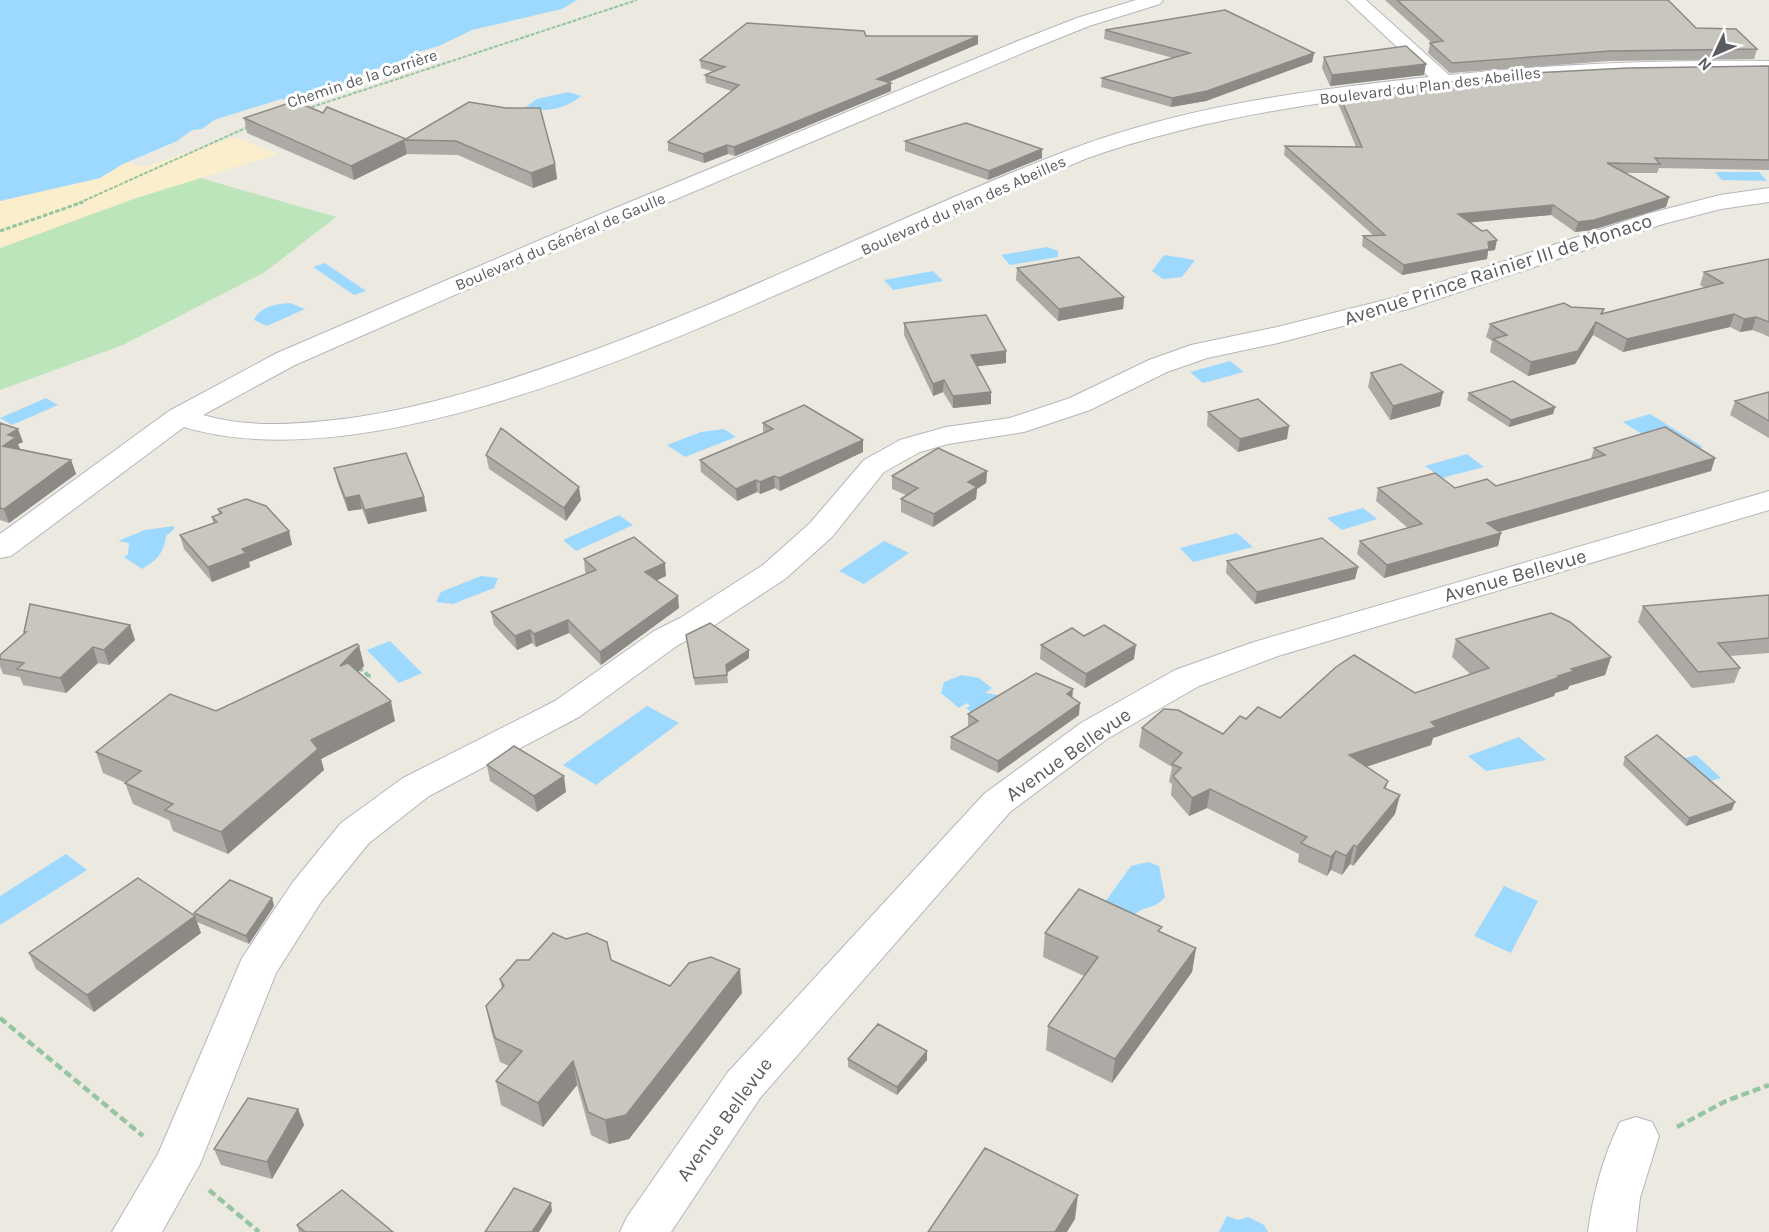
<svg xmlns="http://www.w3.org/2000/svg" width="1769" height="1232" font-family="Karla,sans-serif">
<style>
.green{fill:#bde5bb}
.sand{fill:#faeecd}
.water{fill:#9dd8ff}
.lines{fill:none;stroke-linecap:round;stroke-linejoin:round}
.minor-casing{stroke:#b3b7bb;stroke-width:2}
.path-far3{stroke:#95c5a1;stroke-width:2;stroke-dasharray:4 1.5;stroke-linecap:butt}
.path-far2{stroke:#95c5a1;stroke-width:3;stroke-dasharray:4.5 2;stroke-linecap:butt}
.path-far1{stroke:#95c5a1;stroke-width:4;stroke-dasharray:6 3;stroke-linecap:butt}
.path{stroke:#95c5a1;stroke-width:4.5;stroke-dasharray:8 4;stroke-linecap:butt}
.minor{fill:#fff;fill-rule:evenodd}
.wall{fill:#ada9a4}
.shaded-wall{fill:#8d8a86}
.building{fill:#c9c5bf;stroke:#8d8a86;stroke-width:1.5}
.labels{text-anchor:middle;stroke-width:6;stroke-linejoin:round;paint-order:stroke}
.far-street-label{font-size:16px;fill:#595d61;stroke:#fff}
.street-label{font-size:20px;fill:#595d61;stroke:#fff}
</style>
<rect width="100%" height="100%" fill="#ece9e0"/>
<path class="green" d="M 200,178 L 336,217 L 265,272 L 123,345 L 0,390 L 0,248 L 136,198 Z"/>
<path class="sand" d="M 235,137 L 278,154 L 136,198 L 0,248 L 0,201 L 100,178 L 126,162 L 144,167 Z"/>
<path class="water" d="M 0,0 L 577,0 L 562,9 L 472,30 L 439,46 L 415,53 L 395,64 L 365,72 L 335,90 L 292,100 L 281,99 L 214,120 L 202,129 L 192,130 L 177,141 L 123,164 L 100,178 L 0,201 Z
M 568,92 L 581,96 C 566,110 542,112 523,109 L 537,99 Z
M 1715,172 L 1759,172 L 1767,181 L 1722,180 Z
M 1047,247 L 1058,251 L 1058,257 L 1010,265 L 1001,255 Z
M 1164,255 L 1195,260 L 1182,277 L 1163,279 L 1152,271 Z
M 325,263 L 366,291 L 354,295 L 313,267 Z
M 933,271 L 943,281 L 893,290 L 884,280 Z
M 290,303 L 305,309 L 267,326 L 254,320 C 261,306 276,304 290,303 Z
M 1230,361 L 1244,372 L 1203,383 L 1190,372 Z
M 46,398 L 58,405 L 12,425 L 0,418 Z
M 1650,414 L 1703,447 C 1675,455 1645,437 1623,422 Z
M 724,429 L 736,437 L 685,457 L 667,445 L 701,432 Z
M 1467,454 L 1484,467 L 1442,478 L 1425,466 Z
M 1363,508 L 1377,519 L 1342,530 L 1327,518 Z
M 619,515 L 633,525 L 576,551 L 563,540 Z
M 174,526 L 174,529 L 166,536 C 164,553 157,560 142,569 L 124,557 L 128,554 L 129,543 L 118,541 L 145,530 Z
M 1237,533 L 1253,547 L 1193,562 L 1180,548 Z
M 884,541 L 909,553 L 864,584 L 839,571 Z
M 481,576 L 498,578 L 494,588 L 453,604 L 436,602 L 441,592 Z
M 390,641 L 422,673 L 399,683 L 367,650 Z
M 962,675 L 979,678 L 992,688 L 985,693 L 998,695 L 994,698 L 996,700 L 978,711 L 975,709 L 971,712 L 966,708 L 970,706 L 967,703 L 959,708 L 941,693 L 944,682 Z
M 647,706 L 679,723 L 596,785 L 563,765 Z
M 1519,737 L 1546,760 L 1486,771 L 1468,756 Z
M 1696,755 L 1721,778 L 1663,795 L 1638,773 Z
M 66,854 L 87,870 L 0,925 L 0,896 Z
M 1148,862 L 1159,866 L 1165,897 C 1154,910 1145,905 1134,915 L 1105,902 L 1131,866 Z
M 1504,886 L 1538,901 L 1511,953 L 1474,936 Z
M 1227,1216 L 1238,1220 L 1248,1217 L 1264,1225 L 1268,1232 L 1219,1232 Z"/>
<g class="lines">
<g class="minor-casing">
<path id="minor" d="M 1136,0 L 1163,0 L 1160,4 L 1089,26 L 1032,49 L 605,229 L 295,365 L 203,415 C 250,429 303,424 351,418 C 428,407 502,383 575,357 C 743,297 902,214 1069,150 C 1183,106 1308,90 1429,77 L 1347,0 L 1366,0 L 1449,75 C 1555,64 1662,60 1769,61 L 1769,73 C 1641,71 1514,78 1387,94 C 1284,107 1183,124 1085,159 C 995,197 906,237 817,277 C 650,350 364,481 184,427 L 11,556 L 0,558 L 0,534 L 169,411 L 277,353 L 589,219 L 1018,41 L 1077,18 Z
M 1769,188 L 1769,202 L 1721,209 L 1663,224 L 1411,308 L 1278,343 L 1207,358 L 1167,372 L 1090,410 L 1024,432 L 948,444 L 920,452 L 884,472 L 832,537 L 785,579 L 704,632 L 678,645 L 579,717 L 429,796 L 369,843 L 321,902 L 276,973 L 200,1164 L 162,1232 L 112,1232 L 158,1154 L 242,958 L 293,882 L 341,823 L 403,778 L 555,701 L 654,631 L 680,618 L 763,565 L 810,523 L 864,460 L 900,440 L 946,427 L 1010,418 L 1070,398 L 1149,360 L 1191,345 L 1277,327 L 1393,298 L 1647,214 L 1720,195 Z
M 1769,491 L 1769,510 L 1278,656 L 1199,686 L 1107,739 L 1010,812 L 760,1098 L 671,1232 L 620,1232 L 627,1217 L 728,1072 L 984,794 L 1081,723 L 1175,670 L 1254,642 Z
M 1636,1117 L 1652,1122 L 1659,1136 L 1640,1198 L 1636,1232 L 1588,1232 C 1593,1194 1603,1157 1620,1122 Z"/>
</g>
<path class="path-far3" d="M 306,109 L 637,0
M 79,203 L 250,126"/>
<path class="path-far2" d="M 0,231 L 83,202"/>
<path class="path-far1" d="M 358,667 L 369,676 L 362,680"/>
<path class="path" d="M 0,1018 L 143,1136
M 1677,1127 L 1726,1101 L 1769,1085
M 209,1190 L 259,1232"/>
<use href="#minor" class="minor"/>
</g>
<path class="wall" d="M 1385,0 L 1668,0 L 1696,28 L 1757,49 L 1754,59 L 1609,61 L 1450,73 L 1428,53 L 1430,43 L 1432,43 Z
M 1105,30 L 1314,53 L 1312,62 L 1206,101 L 1171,107 L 1101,87 L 1102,78 L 1173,58 L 1104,39 Z
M 866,36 L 978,36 L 978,44 L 889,82 L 891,91 L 735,156 L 728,154 L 704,163 L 668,151 L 668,142 L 732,91 L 706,83 L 705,75 L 714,72 L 701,68 L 700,60 Z
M 1324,57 L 1424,75 L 1330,86 L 1322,68 Z
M 1769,66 L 1769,170 L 1659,168 L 1657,173 L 1625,173 L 1669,197 L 1666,207 L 1592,230 L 1575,232 L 1551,215 L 1470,222 L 1495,250 L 1488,251 L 1487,259 L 1402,275 L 1362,246 L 1363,236 L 1373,235 L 1284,155 L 1285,146 L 1356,147 L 1338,103 L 1339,94 Z
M 469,102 L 555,164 L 557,179 L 533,188 L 458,155 L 407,154 L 354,180 L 247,133 L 244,118 L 406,139 Z
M 905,141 L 1042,158 L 988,180 L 905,151 Z
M 1769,259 L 1769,337 L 1763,334 L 1752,330 L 1740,332 L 1730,327 L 1623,352 L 1593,335 L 1575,364 L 1528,376 L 1490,352 L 1492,341 L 1486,337 L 1490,324 L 1571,307 L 1604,309 L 1603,314 L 1705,288 L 1700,285 L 1704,272 Z
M 1017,268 L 1124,297 L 1123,309 L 1058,321 L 1016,280 Z
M 904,323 L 1006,351 L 1006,363 L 977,366 L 991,404 L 953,408 L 943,392 L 933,396 L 904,335 Z
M 1371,373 L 1443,392 L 1440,406 L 1390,420 L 1368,387 Z
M 1769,392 L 1769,438 L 1730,415 L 1735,401 Z
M 1469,393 L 1555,407 L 1553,414 L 1509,427 L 1467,400 Z
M 1208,412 L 1287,439 L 1238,452 L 1207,426 Z
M 0,423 L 23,442 L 18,444 L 20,449 L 71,460 L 76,474 L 9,523 L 0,520 Z
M 763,423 L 863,452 L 780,491 L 775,488 L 760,494 L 757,492 L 737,501 L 701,472 L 700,460 L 763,433 Z
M 1594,448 L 1715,458 L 1711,471 L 1499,532 L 1501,533 L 1498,546 L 1384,578 L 1357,554 L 1360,541 L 1408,528 L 1376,501 L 1378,488 L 1455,488 L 1496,486 L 1591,459 Z
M 486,455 L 581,500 L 566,521 L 489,469 Z
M 334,468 L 427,511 L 368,524 L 362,509 L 348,511 L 337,481 Z
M 987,471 L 986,483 L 977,489 L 976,499 L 933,527 L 901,512 L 901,499 L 906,495 L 892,489 L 892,476 Z
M 218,509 L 289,531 L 292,545 L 249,562 L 250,567 L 212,582 L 184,549 L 180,535 L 213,523 L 212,517 L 219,514 Z
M 584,559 L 666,576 L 657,580 L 679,608 L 601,665 L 569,633 L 536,647 L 532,643 L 517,650 L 494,625 L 491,612 L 587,574 L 585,572 Z
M 1227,561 L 1358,567 L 1355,579 L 1255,604 L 1226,573 Z
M 1769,595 L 1769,653 L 1730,656 L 1740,668 L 1734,683 L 1692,688 L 1638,622 L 1643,606 Z
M 130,625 L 135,640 L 109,665 L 98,663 L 66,693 L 23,685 L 20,677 L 3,674 L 0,666 L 0,655 L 24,634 L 24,632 Z
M 686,635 L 749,658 L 727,673 L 728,683 L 695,685 Z
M 1084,636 L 1134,659 L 1085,688 L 1040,659 L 1041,645 Z
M 1456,639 L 1611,657 L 1605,675 L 1569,686 L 1568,689 L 1555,693 L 1554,696 L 1433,738 L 1431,745 L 1366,767 L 1388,781 L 1386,789 L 1400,795 L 1395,814 L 1353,866 L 1350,864 L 1342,875 L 1331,870 L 1327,876 L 1298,862 L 1299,854 L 1207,808 L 1189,816 L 1171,795 L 1172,784 L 1169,782 L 1172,767 L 1139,747 L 1142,728 L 1223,734 L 1246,719 L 1280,718 L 1415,693 L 1470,674 L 1452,657 Z
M 359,646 L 364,666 L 358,672 L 395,721 L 321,759 L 324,770 L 228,854 L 173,831 L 169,820 L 133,804 L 125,783 L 126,783 L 103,773 L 96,752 L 216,711 Z
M 968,714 L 1079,715 L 998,773 L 950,749 L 951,737 L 968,727 Z
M 1625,757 L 1732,810 L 1686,826 L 1623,765 Z
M 487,765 L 566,792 L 537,812 L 490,781 Z
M 272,898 L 274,906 L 249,944 L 197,922 L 201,933 L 94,1012 L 36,969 L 29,953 L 195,916 L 194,913 Z
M 1161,932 L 1196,948 L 1192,972 L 1112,1083 L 1046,1050 L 1048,1026 L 1084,976 L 1043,957 L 1045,933 Z
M 611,960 L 670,986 L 742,993 L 629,1139 L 609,1144 L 591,1135 L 577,1085 L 543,1127 L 501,1105 L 496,1081 L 509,1066 L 500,1062 L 491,1030 L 486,1006 L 502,989 L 500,979 Z
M 848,1059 L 927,1060 L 897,1095 L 848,1067 Z
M 298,1109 L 304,1125 L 272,1179 L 221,1165 L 214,1149 Z
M 297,1225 L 393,1232 L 299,1232 Z"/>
<path class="shaded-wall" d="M 978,36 L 978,44 L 877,87 L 877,79 Z
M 1314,53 L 1312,62 L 1206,101 L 1171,107 L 1172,98 Z
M 1426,64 L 1424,75 L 1330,86 L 1332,75 Z
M 891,83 L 891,91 L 735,156 L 734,147 Z
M 404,140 L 407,154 L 354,180 L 351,166 Z
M 727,145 L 728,154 L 704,163 L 703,154 Z
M 1042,149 L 1042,158 L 988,180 L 989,171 Z
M 555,164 L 557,179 L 533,188 L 531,173 Z
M 1669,197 L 1666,207 L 1592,230 L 1575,232 L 1578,222 Z
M 1553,205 L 1551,215 L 1456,224 L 1458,214 Z
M 1497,240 L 1495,250 L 1488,251 L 1487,259 L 1402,275 L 1404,265 L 1488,242 Z
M 1124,297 L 1123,309 L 1058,321 L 1059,309 Z
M 1734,314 L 1730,327 L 1623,352 L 1627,339 Z
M 1756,317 L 1752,330 L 1740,332 L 1744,319 Z
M 1596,322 L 1593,335 L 1575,364 L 1528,376 L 1531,362 Z
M 1006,351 L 1006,363 L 971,367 L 971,355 Z
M 944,380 L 943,392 L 933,396 L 933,384 Z
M 991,392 L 991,404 L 953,408 L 953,396 Z
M 1443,392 L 1440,406 L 1390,420 L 1393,406 Z
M 1555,407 L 1553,414 L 1509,427 L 1511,420 Z
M 1289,426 L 1287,439 L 1238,452 L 1240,439 Z
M 18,429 L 23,442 L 18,444 L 20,450 L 3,446 L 8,435 Z
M 863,440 L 863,452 L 780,491 L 779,478 Z
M 1715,458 L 1711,471 L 1484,536 L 1487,523 Z
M 71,460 L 76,474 L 9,523 L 4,509 Z
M 987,471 L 986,483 L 977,489 L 976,499 L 933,527 L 934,514 L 968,482 Z
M 774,476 L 775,488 L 760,494 L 760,482 Z
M 756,480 L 757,492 L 737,501 L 736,489 Z
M 579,487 L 581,500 L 566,521 L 564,508 Z
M 359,495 L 362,509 L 348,511 L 345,498 Z
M 424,497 L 427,511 L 368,524 L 365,510 Z
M 289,531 L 292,545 L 249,562 L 250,567 L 212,582 L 208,567 L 242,549 Z
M 1501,533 L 1498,546 L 1384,578 L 1387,565 Z
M 665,563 L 666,576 L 647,585 L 645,572 Z
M 1358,567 L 1355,579 L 1255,604 L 1257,592 Z
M 678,596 L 679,608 L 601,665 L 600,652 Z
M 568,620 L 569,633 L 536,647 L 534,634 Z
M 130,625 L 135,640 L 109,665 L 104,650 Z
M 530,630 L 532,643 L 517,650 L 515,636 Z
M 1136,645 L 1134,659 L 1085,688 L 1086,674 Z
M 359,646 L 364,666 L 345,686 L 340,666 Z
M 93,647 L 98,663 L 66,693 L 60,678 Z
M 749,650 L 749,658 L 726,673 L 726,665 Z
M 1611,657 L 1605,675 L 1569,686 L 1568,689 L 1555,693 L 1554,696 L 1433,738 L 1431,745 L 1345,774 L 1349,755 L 1431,722 L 1558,676 L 1571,669 Z
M 1073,689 L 1072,701 L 1067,694 Z
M 391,701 L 395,721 L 321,759 L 324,770 L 228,854 L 221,832 L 311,740 Z
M 1080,703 L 1079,715 L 998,773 L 998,761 Z
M 564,776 L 566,792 L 537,812 L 534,796 Z
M 1210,789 L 1207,808 L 1189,816 L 1192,798 Z
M 1400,795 L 1395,814 L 1353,866 L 1357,847 Z
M 1735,802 L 1732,810 L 1686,826 L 1689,818 Z
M 1354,845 L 1350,864 L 1342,875 L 1346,856 Z
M 1336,851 L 1331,870 L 1327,876 L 1331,857 Z
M 272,898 L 274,906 L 249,944 L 246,936 Z
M 195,916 L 201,933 L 94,1012 L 87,995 Z
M 1196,948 L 1192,972 L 1112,1083 L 1115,1059 Z
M 740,969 L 742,993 L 629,1139 L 609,1144 L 605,1120 Z
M 927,1051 L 927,1060 L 897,1095 L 897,1087 Z
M 573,1061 L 577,1085 L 543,1127 L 538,1103 Z
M 298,1109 L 304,1125 L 272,1179 L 267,1162 Z
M 1078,1195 L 1075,1219 L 1067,1232 L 1055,1232 Z
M 551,1203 L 552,1211 L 539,1232 L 532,1232 Z"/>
<path class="building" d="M 1397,0 L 1668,0 L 1696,28 L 1736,29 L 1757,49 L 1611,51 L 1452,63 L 1430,43 L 1443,41 Z
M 1225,10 L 1314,53 L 1207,91 L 1172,98 L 1102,78 L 1190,53 L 1105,30 Z
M 747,23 L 864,31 L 866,36 L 978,36 L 877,79 L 891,83 L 734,147 L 727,145 L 703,154 L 668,142 L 739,85 L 705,75 L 725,67 L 700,60 Z
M 1406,46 L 1426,64 L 1332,75 L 1324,57 Z
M 1769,66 L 1769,160 L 1655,158 L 1660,164 L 1607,163 L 1669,197 L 1594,220 L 1578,222 L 1553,205 L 1458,214 L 1482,231 L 1487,230 L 1497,240 L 1488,242 L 1489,249 L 1404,265 L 1363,236 L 1385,235 L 1285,146 L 1362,147 L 1339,94 L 1532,73 L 1628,68 Z
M 295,101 L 323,113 L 327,107 L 406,139 L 469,102 L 506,108 L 540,108 L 555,164 L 531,173 L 456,141 L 404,140 L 351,166 L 244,118 Z
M 966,123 L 1042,149 L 989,171 L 905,141 Z
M 1079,257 L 1124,297 L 1059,309 L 1017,268 Z
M 1769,259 L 1769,322 L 1756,317 L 1744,319 L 1734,314 L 1627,339 L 1596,322 L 1578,351 L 1531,362 L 1493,339 L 1507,335 L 1490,324 L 1564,303 L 1571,307 L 1604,309 L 1601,314 L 1723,283 L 1704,272 Z
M 986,315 L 1006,351 L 971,355 L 991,392 L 953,396 L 944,380 L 933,384 L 904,323 Z
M 1401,364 L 1443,392 L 1393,406 L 1371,373 Z
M 1513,381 L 1555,407 L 1511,420 L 1469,393 Z
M 1769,392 L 1769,421 L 1735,401 Z
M 1258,399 L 1289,426 L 1240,439 L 1208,412 Z
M 804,405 L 863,440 L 779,478 L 774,476 L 760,482 L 756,480 L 736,489 L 700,460 L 773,429 L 763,423 Z
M 0,423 L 18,429 L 8,435 L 16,437 L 3,446 L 71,460 L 4,509 L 0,508 Z
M 1665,427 L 1715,458 L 1487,523 L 1501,533 L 1387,565 L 1360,541 L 1422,524 L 1378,488 L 1435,473 L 1455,488 L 1487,479 L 1496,486 L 1605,455 L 1594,448 Z
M 501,428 L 579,487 L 564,508 L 486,455 Z
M 938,448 L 987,471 L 968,482 L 977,487 L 934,514 L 901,499 L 918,488 L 892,476 Z
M 406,453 L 424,497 L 365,510 L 359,495 L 345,498 L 334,468 Z
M 246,499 L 266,506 L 289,531 L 242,549 L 246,553 L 208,567 L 180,535 L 217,522 L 212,517 L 222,513 L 218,509 Z
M 634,537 L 665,563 L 645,572 L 678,596 L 600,652 L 568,620 L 534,634 L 530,630 L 515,636 L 491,612 L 596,570 L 584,559 Z
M 1322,538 L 1358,567 L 1257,592 L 1227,561 Z
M 1769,595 L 1769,638 L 1718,643 L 1740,668 L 1698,672 L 1643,606 Z
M 30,604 L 130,625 L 104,650 L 93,647 L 60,678 L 17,669 L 24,663 L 0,659 L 0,655 L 26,632 L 24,632 Z
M 1551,613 L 1570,622 L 1611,657 L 1571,669 L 1574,671 L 1558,676 L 1560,677 L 1431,722 L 1436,727 L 1349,755 L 1388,781 L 1384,788 L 1400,795 L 1357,847 L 1354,845 L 1346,856 L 1336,851 L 1331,857 L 1301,843 L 1307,837 L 1210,789 L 1192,798 L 1173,776 L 1181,768 L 1172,764 L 1182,753 L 1142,728 L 1164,709 L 1178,710 L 1223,734 L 1240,716 L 1246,719 L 1258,707 L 1280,718 L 1336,667 L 1354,655 L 1415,693 L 1489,668 L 1456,639 Z
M 710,623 L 749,650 L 726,665 L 727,675 L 694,678 L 686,635 Z
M 1104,625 L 1136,645 L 1086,674 L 1041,645 L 1072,628 L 1084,636 Z
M 357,644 L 359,646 L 340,666 L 348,663 L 391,701 L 311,740 L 318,749 L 221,832 L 165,810 L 173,804 L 125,783 L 141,771 L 96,752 L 170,694 L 216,711 Z
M 1036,673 L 1073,689 L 1067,694 L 1080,703 L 998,761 L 951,737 L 978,721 L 968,714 Z
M 1657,735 L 1735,802 L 1689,818 L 1625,757 Z
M 514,746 L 564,776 L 534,796 L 487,765 Z
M 138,878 L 195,916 L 87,995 L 29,953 Z
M 230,880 L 272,898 L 246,936 L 194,913 Z
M 1079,889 L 1162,927 L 1158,931 L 1196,948 L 1115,1059 L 1048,1026 L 1098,957 L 1045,933 Z
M 553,933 L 566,939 L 587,933 L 607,942 L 611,960 L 670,986 L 689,963 L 711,957 L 740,969 L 626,1115 L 605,1120 L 588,1112 L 573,1061 L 538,1103 L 496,1081 L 522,1051 L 495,1038 L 486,1006 L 504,986 L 500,979 L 517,960 L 529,960 Z
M 878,1024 L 927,1051 L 897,1087 L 848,1059 Z
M 248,1098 L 298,1109 L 267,1162 L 214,1149 Z
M 985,1148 L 1078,1195 L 1055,1232 L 928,1232 Z
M 514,1188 L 551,1203 L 532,1232 L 485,1232 Z
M 342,1190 L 393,1232 L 305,1232 L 297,1225 Z"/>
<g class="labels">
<g class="far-street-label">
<text transform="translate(362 78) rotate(-18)" y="6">Chemin de la Carrière</text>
<text transform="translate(1430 85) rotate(-7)" y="6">Boulevard du Plan des Abeilles</text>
<text transform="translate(963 205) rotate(-24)" y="6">Boulevard du Plan des Abeilles</text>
<text transform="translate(560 241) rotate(-23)" y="6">Boulevard du Général de Gaulle</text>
</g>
<g class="street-label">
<text transform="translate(1498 269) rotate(-18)" y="7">Avenue Prince Rainier III de Monaco</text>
<text transform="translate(1515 575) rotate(-16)" y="7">Avenue Bellevue</text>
<text transform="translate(1068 754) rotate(-35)" y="7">Avenue Bellevue</text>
<text transform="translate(724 1119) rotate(-54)" y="7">Avenue Bellevue</text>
</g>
</g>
<g transform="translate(1715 54) rotate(226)" stroke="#ffffff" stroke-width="4.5" paint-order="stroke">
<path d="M0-4.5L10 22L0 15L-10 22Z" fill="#595d61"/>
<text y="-9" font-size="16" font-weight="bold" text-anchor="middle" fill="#595d61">N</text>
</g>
</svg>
